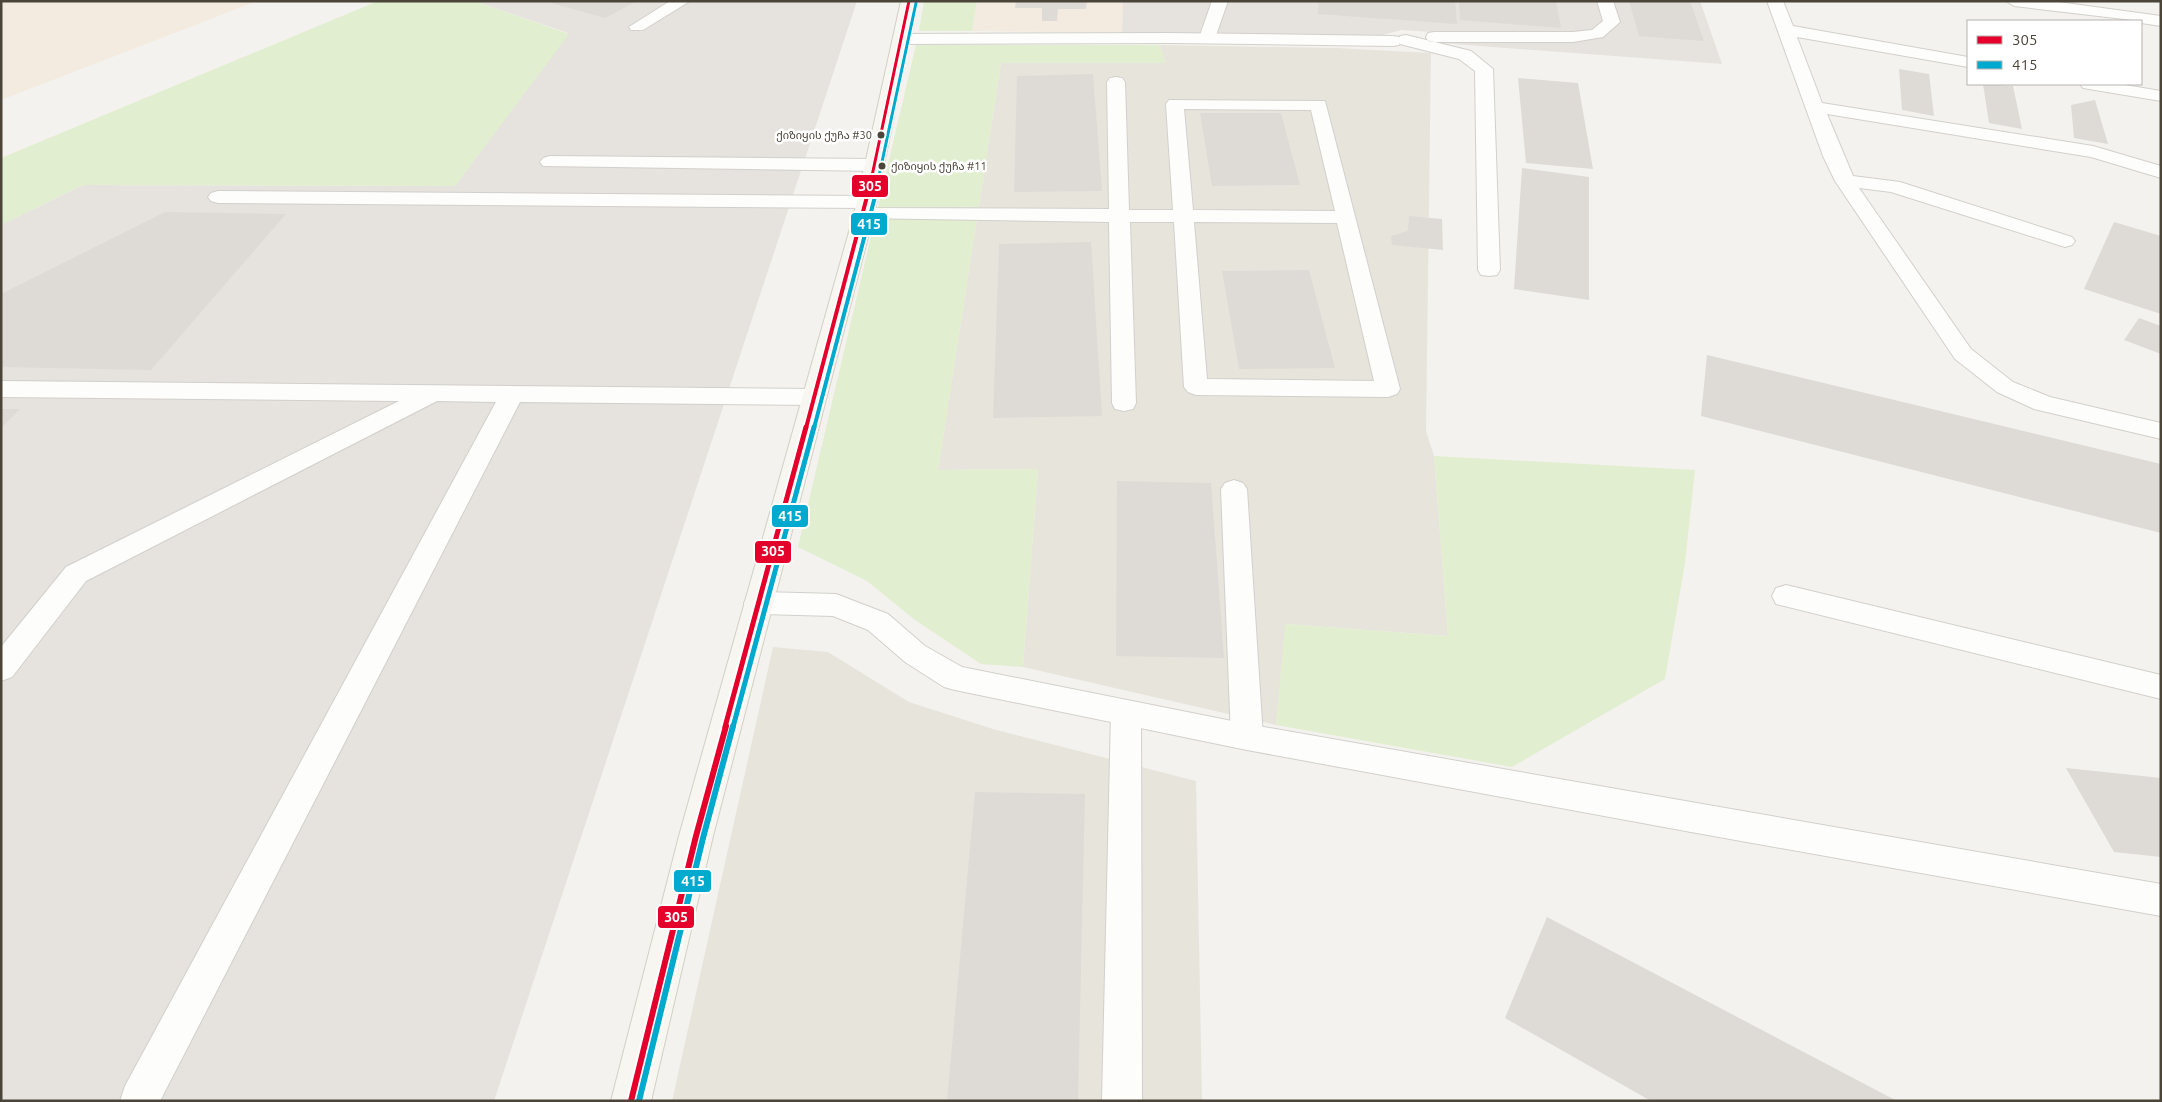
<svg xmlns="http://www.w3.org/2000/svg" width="2162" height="1102" font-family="Ubuntu,'Noto Sans Georgian',sans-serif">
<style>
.residential{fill:#e7e4dc}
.commercial{fill:#f3ebdf}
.industrial{fill:#e6e2de}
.green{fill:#e1eecf}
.building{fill:#dedbd6}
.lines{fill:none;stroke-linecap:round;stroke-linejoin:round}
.lane-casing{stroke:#d2d0cb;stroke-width:2}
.street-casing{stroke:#d2d0cb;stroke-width:2}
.secondary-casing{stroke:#d3cfc5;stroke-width:2}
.lane{fill:#fdfdfc;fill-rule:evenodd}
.street{fill:#fdfdfc;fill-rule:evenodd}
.secondary{fill:#f7f6f1;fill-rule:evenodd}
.bus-1-far3-casing{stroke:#fff;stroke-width:5.5}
.bus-1-far2-casing{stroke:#fff;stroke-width:7}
.bus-1-far1-casing{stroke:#fff;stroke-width:9}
.bus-1-casing{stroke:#fff;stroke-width:10}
.bus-2-far3-casing{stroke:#fff;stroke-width:5.5}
.bus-2-far2-casing{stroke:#fff;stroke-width:7}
.bus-2-far1-casing{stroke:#fff;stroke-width:9}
.bus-2-casing{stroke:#fff;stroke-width:10}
.bus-1-far3{stroke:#e4002b;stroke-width:3}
.bus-1-far2{stroke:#e4002b;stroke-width:4}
.bus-1-far1{stroke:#e4002b;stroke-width:5}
.bus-1{stroke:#e4002b;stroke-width:6}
.bus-2-far3{stroke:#00a9ce;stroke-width:3}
.bus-2-far2{stroke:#00a9ce;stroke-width:4}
.bus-2-far1{stroke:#00a9ce;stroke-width:5}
.bus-2{stroke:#00a9ce;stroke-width:6}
.bus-dot{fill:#4b4439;stroke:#fff;stroke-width:2}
.labels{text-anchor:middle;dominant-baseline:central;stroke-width:5;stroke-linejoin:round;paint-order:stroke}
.far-bus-label{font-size:11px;fill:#4b4439;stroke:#fff;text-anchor:end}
.line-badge{stroke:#fff;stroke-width:2}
.badge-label{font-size:14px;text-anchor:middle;font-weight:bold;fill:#fff}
</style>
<rect width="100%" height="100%" fill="#f4f2ee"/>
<path class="residential" d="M1160,45L1337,48L1431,53L1426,431L1434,456L1448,636L1286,624L1276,725L1023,667L1038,469L938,470L1001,63H1165Z
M773,647L828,652L909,702L993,729L1196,781L1202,1101H672Z"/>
<path class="commercial" d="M1,1H257L1,100Z
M977,1H1123L1122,33L972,31Z"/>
<path class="industrial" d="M474,1H857L494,1101H1V225L83,185L455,186L568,33Z
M1123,1H1700L1722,64L1440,43L1434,32L1401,30L1379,36L1122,33Z"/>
<path class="green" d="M378,1H474L569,34L455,186L83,185L1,225V158Z
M924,1H977L972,31H919Z
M916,45H1160L1165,63H1001L938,470L1038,469L1023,667L981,664L915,620L867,581L798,547Z
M1434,456L1695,470L1685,563L1665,679L1512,767L1276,725L1285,624L1448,636Z"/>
<path class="building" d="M544,1H637L605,18Z
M1016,1H1087L1086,9H1058L1057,21H1042V8H1015Z
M1319,1H1455L1457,24L1318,14Z
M1459,1H1556L1561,28L1460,20Z
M1629,1H1690L1704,41L1639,36Z
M1899,69L1929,74L1934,116L1902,110Z
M1093,74L1102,191L1014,192L1017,76Z
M1518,78L1578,83L1593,169L1526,163Z
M1983,84L2013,86L2022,129L1989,123Z
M2095,100L2108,144L2074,138L2071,105Z
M1200,113H1281L1300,185L1212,186Z
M1522,168L1589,177V300L1514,289Z
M165,212L286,214L151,370L1,367V294Z
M1409,216L1442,219L1443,250L1392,245L1391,236L1408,231Z
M2114,222L2161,236V314L2084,289Z
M1091,242L1102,416L993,418L999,244Z
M1309,270L1335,368L1239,369L1222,271Z
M2139,318L2161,326V354L2124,340Z
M1707,355L2161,464V533L1701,416Z
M1,409H20L1,428Z
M1117,481L1211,483L1224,658L1116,656Z
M2066,768L2161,778V857L2114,852Z
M975,792L1085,794L1078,1101H947Z
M1547,917L1897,1101H1651L1505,1018Z"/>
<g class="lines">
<defs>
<path id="lane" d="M670,1H690L643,30H631L629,27Z
M1212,1H1228L1215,38L1213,42H1201L1199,38Z
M1597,1H1613L1620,22L1603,37L1573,42H1434L1428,41L1426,37L1428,33L1434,32H1573L1592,30L1603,21Z
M1767,1H1783L1793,26L1968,57V67L1797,37L1822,103L2093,146L2161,166V178L2091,157L1827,114L1853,176L1900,182L2072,237L2075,241L2072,245L2065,247L1891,192L1859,188L1971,349L2013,382L2050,397L2161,423V439L2034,409L1997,392L1955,359L1835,181L1823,156Z
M2006,1H2051L2161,16V26L2141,23V21L2014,6Z
M1406,35L1471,51L1493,69L1500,270L1497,275L1489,276L1481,275L1478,270L1475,71L1459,59L1400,44L1398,40L1400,36Z
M1116,77L1122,78L1125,82L1129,210H1173L1166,104L1169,100L1325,101L1400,389L1397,394L1388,397L1196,395L1188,392L1184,387L1174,222H1130L1136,403L1133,409L1124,411L1115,409L1112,403L1109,222L857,218L854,214L857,210L864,208L218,203L211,201L208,197L211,193L218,191L867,196L874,198L877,202L874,206L867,208L1109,209L1107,82L1110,78ZM1184,109L1311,110L1335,211L1193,210ZM1194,222L1337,223L1374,381L1207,379Z
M2080,84H2119L2161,91V101L2083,88Z
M550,156L875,159L882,161L885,165L882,169L875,171L543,166L540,162L543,158Z
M1,381L814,389L823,391L826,397L823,403L814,405L520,402L160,1101H120L125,1086L496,402L437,401L86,581L12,677L1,681V647L66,567L399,401L1,397Z
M1234,480L1243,483L1247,489L1263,737L1258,746L1247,750L1236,746L1231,737L1221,489L1225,483Z
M1786,585L2161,675V699L1776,604L1772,596L1776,588Z
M1126,700L1137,704L1141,713L1142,1101H1102L1111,713L1115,704Z
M1691,802L2161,884V916L1691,832L1679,827L1674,817L1679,807Z"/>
<path id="street" d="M1170,33L1393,36L1399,37L1401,41L1399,45L1393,46L1170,43L901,44L895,43L893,39L895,35L901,34Z
M758,592L836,594L888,614L925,646L962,667L1247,724L1691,802L1703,807L1708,817L1703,827L1691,832L1247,750L955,690L944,687L905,662L868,630L833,616L758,614L748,611L744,603L748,595Z"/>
<path id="secondary" d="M901,1H917L874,214L713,836L651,1101H611L679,836L854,214Z"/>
</defs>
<use href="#lane" class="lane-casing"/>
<use href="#street" class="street-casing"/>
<use href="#secondary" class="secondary-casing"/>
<use href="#lane" class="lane"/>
<use href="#street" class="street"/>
<use href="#secondary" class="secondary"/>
<defs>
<path id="bus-1-far3" d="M869,190L909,1"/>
<path id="bus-1-far2" d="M806,428L869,189"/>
<path id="bus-1-far1" d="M725,727L806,427"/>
<path id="bus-1" d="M631,1101L696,836L726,726"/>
<path id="bus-2-far3" d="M876,190L916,3"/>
<path id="bus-2-far2" d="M814,428L877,189"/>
<path id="bus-2-far1" d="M733,727L814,427"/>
<path id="bus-2" d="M639,1101L703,838L733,726"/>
</defs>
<use href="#bus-1-far3" class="bus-1-far3-casing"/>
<use href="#bus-1-far2" class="bus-1-far2-casing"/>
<use href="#bus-1-far1" class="bus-1-far1-casing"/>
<use href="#bus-1" class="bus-1-casing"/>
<use href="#bus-2-far3" class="bus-2-far3-casing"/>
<use href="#bus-2-far2" class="bus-2-far2-casing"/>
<use href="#bus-2-far1" class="bus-2-far1-casing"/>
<use href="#bus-2" class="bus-2-casing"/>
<use href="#bus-1-far3" class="bus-1-far3"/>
<use href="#bus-1-far2" class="bus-1-far2"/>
<use href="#bus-1-far1" class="bus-1-far1"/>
<use href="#bus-1" class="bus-1"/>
<use href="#bus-2-far3" class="bus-2-far3"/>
<use href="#bus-2-far2" class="bus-2-far2"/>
<use href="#bus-2-far1" class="bus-2-far1"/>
<use href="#bus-2" class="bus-2"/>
</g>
<g class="bus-dot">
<circle cx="881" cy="135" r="4.5"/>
<circle cx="882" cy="166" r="4.5"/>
</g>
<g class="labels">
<g class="far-bus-label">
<text x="872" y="135">ქიზიყის ქუჩა #30</text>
<text x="891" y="166" text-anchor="start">ქიზიყის ქუჩა #11</text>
</g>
</g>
<g class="line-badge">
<rect x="851" y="174" width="38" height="24" rx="5" fill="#e4002b"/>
<rect x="850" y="212" width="38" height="24" rx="5" fill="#00a9ce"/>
<rect x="771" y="504" width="38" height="24" rx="5" fill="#00a9ce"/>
<rect x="754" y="540" width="38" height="24" rx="5" fill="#e4002b"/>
<rect x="673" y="869" width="39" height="24" rx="5" fill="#00a9ce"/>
<rect x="657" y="905" width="38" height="24" rx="5" fill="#e4002b"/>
</g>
<g class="badge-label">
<text x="870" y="191">305</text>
<text x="869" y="229">415</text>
<text x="790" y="521">415</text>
<text x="773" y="556">305</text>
<text x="693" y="886">415</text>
<text x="676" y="922">305</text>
</g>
<rect width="2162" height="1102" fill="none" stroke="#4b4439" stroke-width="5"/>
<rect x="1967" y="20" width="175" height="65" fill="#ffffff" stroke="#b7b4b0"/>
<rect x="1977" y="36" width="25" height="8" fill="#e4002b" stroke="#b7b4b0"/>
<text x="2012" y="45" font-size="15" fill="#4b4439">305</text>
<rect x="1977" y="61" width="25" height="8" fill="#00a9ce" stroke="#b7b4b0"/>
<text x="2012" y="70" font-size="15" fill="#4b4439">415</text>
</svg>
